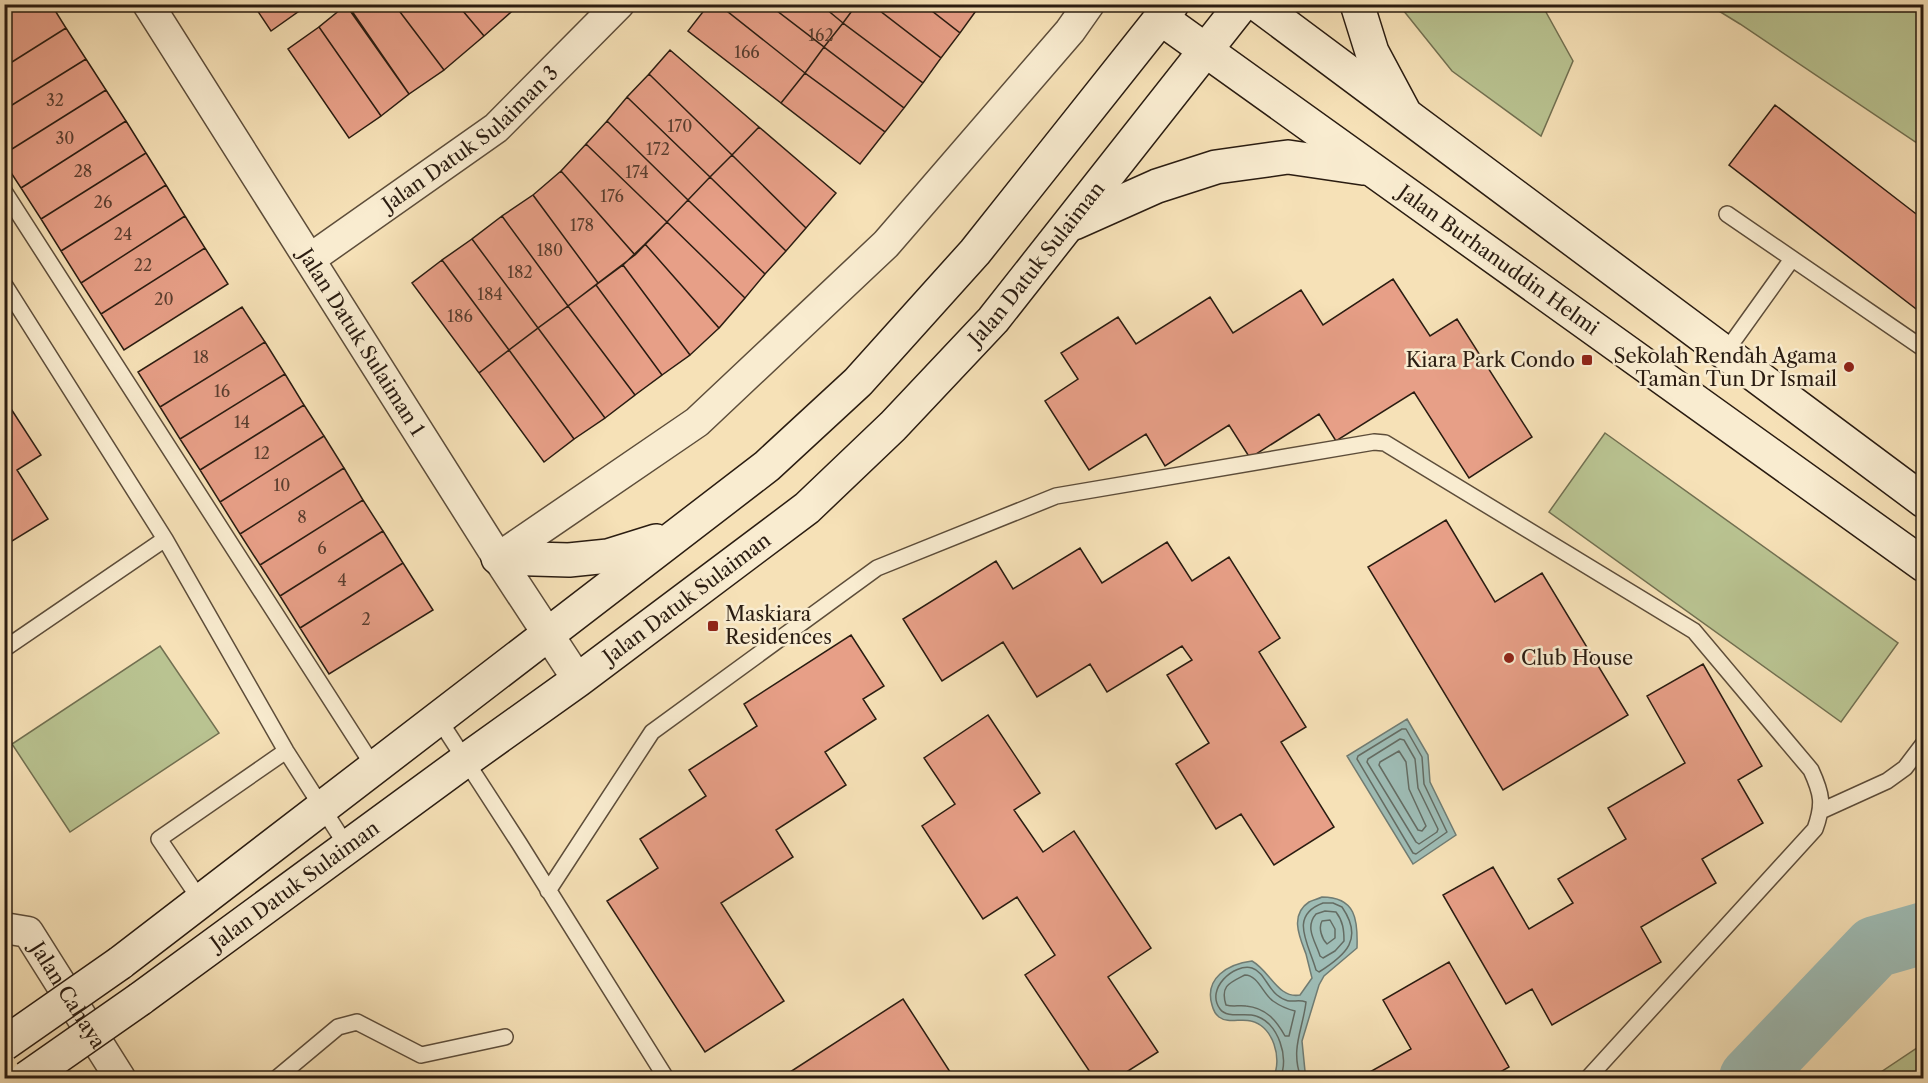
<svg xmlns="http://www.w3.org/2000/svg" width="1928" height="1083" font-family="'Libre Caslon Text',serif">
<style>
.green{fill:#b9c391;stroke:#727051;stroke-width:1.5}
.water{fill:#9ebcb5;stroke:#707c73;stroke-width:1.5}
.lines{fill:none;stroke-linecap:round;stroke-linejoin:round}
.shore{stroke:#646c63;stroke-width:1.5}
.river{stroke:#9ebcb5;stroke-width:62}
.building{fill:#e79f87;stroke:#2a1c11;stroke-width:1.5}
.lane-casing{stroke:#5d4d3a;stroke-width:18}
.street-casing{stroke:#5d4d3a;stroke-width:33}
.secondary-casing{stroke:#2a1c11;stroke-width:36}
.lane{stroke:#f9ecd0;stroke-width:15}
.street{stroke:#f9ecd0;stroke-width:30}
.secondary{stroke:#f9ecd0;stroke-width:33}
.secondary-bridge-casing{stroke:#2a1c11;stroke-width:36;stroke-linecap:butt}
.secondary-bridge{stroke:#f9ecd0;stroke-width:33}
.poi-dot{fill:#8f2418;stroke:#f9ecd0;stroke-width:2}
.labels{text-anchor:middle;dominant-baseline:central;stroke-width:5;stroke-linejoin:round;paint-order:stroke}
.number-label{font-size:16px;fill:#593d2e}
.street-label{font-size:20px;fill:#2a1c11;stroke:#f9ecd0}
.poi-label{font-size:20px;fill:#2a1c11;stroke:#f9ecd0;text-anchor:end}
</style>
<rect width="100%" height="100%" fill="#f6e1b7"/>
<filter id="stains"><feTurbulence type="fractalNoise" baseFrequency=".00333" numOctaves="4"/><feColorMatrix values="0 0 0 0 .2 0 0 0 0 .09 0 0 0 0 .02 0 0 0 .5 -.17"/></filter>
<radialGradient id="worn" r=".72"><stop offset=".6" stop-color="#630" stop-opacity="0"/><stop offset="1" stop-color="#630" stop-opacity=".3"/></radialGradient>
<path class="green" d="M1399,5H1542L1573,61L1541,136L1452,71Z
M1709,5H1923V147L1740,24Z
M1605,433L1898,643L1841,722L1549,512Z
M160,646L219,733L70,832L12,744Z
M1923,1044V1078H1872Z"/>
<path class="water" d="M1407,719L1428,755L1430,782L1456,835L1413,864L1347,756Z
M1322,897C1356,897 1358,920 1357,948L1324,976L1319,985L1302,1041L1305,1071L1307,1078H1273C1283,1059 1273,1026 1251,1021C1241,1018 1228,1024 1219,1017C1215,1014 1213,1009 1212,1005C1204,978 1228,964 1252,961C1270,971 1278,999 1300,995L1312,978C1310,970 1308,962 1306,954C1300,938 1289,915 1309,902C1313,900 1318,899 1322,897Z"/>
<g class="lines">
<path class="shore" d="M1402,729H1406L1422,757L1424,784L1447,832L1416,854L1413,853L1357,759L1358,756Z
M1400,739L1404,740L1415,759L1418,788L1438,829L1437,832L1419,844L1416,842L1367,762L1368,759Z
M1399,751L1406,762L1409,789L1426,826L1422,831L1418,830L1379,765L1380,762Z
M1323,903H1333L1342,907C1364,939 1346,955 1319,972L1316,970C1309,944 1288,916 1323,903Z
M1325,911L1336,912C1343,921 1344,930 1344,941L1335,951L1323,958L1320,956C1316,942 1304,928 1316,914Z
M1330,920L1335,929V938L1327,944C1322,939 1318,928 1322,921Z
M1245,975C1258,975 1263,994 1273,1001C1280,1006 1287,1009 1295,1011L1289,1036H1285C1276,1020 1266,1008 1246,1006C1239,1005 1233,1007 1226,1005C1220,986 1229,983 1245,975Z
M1280,1078C1290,1058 1278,1023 1256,1016C1246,1012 1227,1019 1220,1009C1205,989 1234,963 1252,968C1263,971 1268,988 1277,995C1291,1006 1295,998 1306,1002C1303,1029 1290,1049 1301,1078"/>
<path class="river" d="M1750,1078L1875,947L1924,933"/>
</g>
<path class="building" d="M24,4H51L66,28L4,67V17Z
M253,4H299L302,9L271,31Z
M347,4H394L444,70L409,94Z
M394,4H457L484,36L444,70Z
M457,4H516L518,6L484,36Z
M709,4H718L805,73L781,103L688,31Z
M718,4H768L824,47L805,73Z
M768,4H820L843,23L824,47Z
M820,4H857L843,23Z
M857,4H871L941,58L923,83L843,23Z
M871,4H923L960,33L941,58Z
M923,4H974L978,8L960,33Z
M346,5L409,94L381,116L319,27Z
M843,23L923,83L904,108L824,47Z
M319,27L381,116L349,138L288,49Z
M66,28L86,59L4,110V67Z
M824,47L904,108L885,132L805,73Z
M670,50L759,127L732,155L649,74Z
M86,59L106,90L4,154V110Z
M805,73L885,132L860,164L781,103Z
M649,74L732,155L710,177L627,97Z
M106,90L126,121L21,188L4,162V154Z
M627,97L710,177L688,200L607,121Z
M1775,105L1924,220V315L1729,165Z
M126,121L146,153L41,219L21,188Z
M607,121L688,200L667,222L586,144Z
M759,127L836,193L806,228L732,155Z
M586,144L667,222L635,255L561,171Z
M146,153L166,185L61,251L41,219Z
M732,155L806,228L786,251L710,177Z
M561,171L635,255L598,283L533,195Z
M710,177L786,251L765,274L688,200Z
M166,185L185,216L81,283L61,251Z
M533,195L598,283L568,306L502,216Z
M688,200L765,274L745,298L667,222Z
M185,216L205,248L101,314L81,283Z
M502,216L568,306L538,328L472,239Z
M667,222L745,298L719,328L645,244Z
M472,239L538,328L509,350L442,260Z
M645,244L719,328L690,355L623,265Z
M205,248L228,284L124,350L101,314Z
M442,260L509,350L479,373L412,283Z
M623,265L690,355L662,375L596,285Z
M1393,279L1430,336L1457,319L1532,437L1469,478L1414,392L1336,441L1319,414L1250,458L1229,425L1165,466L1146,434L1089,470L1045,401L1078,379L1061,353L1118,317L1136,344L1210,297L1233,333L1301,290L1323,325Z
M596,285L662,375L635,395L568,306Z
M568,306L635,395L605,418L538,328Z
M242,307L265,342L160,407L138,372Z
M538,328L605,418L574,439L509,350Z
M265,342L285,374L180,439L160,407Z
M509,350L574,439L544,462L479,373Z
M285,374L304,405L200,470L180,439Z
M4,398L41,455L17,470L48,519L4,546Z
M304,405L324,436L220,502L200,470Z
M324,436L344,468L240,534L220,502Z
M344,468L363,500L260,565L240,534Z
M363,500L383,531L280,596L260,565Z
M1446,520L1495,602L1542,573L1628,715L1503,790L1368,567Z
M383,531L403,563L300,628L280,596Z
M1167,542L1192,581L1229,557L1280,638L1259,652L1306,727L1281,742L1334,827L1274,865L1241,814L1216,829L1176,764L1209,743L1167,675L1192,660L1182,646L1107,692L1090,664L1037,697L1003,642L942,681L903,619L996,561L1013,589L1080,548L1102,583Z
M403,563L433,610L329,674L300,628Z
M851,635L884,686L863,699L876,719L825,752L846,785L776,830L793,857L721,903L784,1001L705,1052L607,901L658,868L640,839L706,796L689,770L757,726L744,704Z
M1703,664L1762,766L1738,780L1763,823L1702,859L1716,883L1641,927L1661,962L1552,1025L1532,989L1506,1004L1443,895L1493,867L1529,929L1573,903L1558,879L1626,839L1608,808L1685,763L1647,696Z
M988,715L1040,793L1014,810L1043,852L1074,831L1151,948L1108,977L1158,1052L1117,1078H1094L1025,975L1055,955L1017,897L983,919L922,826L955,804L924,758Z
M1449,962L1509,1067L1490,1078H1359L1411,1049L1383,1000Z
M903,999L954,1078H794L790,1072Z"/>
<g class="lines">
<defs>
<path id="lane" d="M4,191L374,767
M1727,214L1924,349
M4,284L165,539L286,751L348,848
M1724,354L1792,259
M4,649L165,539
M438,718L519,843L666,1078
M1821,811L1887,781L1905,768L1924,743
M548,891L652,732L877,568L1056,496L1374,442L1385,443L1694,631L1811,770C1822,794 1824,804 1815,829L1588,1078
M201,901L159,839L286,751
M277,1078L338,1027L357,1022L421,1055L505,1037"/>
<g id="street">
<path id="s1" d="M148,4L498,558L578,680"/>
<path id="s2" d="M310,259L496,128L619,4"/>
<path d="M498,558L697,422L886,244L1070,31L1089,4"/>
<path id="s3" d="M4,928L28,932L120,1078"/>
</g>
<g id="secondary">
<path d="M1257,4L1924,501"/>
<path d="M1357,4L1372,52L1403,110"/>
<path id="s4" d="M1162,19L1924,565"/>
<path d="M1074,223L1157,186L1216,167L1288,157L1363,168"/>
<path d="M498,558L569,560L608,556L656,541"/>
<path d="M120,963L767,466L858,382L975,252L1172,4"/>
<path id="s5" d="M140,999L466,760L578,680L807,508L893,426L993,320L1242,4"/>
</g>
</defs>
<use href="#lane" class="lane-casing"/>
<use href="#street" class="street-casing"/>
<use href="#secondary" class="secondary-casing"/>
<use href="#lane" class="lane"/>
<use href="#street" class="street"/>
<use href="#secondary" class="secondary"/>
<defs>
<path id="secondary-bridge" d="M4,1044L120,963
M27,1078L140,999"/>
</defs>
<use href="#secondary-bridge" class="secondary-bridge-casing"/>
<use href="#secondary-bridge" class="secondary-bridge"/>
</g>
<g class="poi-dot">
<rect x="1581" y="354" width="12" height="12" rx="3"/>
<circle cx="1849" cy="367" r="6"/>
<rect x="707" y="620" width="12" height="12" rx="3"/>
<circle cx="1509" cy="658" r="6"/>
</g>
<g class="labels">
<g class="number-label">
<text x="821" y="35">162</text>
<text x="747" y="52">166</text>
<text x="55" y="100">32</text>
<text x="680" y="126">170</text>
<text x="65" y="138">30</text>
<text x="658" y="149">172</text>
<text x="83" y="171">28</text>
<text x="637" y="172">174</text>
<text x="612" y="196">176</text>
<text x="103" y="202">26</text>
<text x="582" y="225">178</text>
<text x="123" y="234">24</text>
<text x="550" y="250">180</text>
<text x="143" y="265">22</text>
<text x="520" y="272">182</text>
<text x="490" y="294">184</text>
<text x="164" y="299">20</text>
<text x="460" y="316">186</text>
<text x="201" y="357">18</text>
<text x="222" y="391">16</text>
<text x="242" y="422">14</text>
<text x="262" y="453">12</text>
<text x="282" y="485">10</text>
<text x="302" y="517">8</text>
<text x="322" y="548">6</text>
<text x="342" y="580">4</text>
<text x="366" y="619">2</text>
</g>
<g class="street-label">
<text stroke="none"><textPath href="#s2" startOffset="201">Jalan Datuk Sulaiman 3</textPath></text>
<text stroke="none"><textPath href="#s4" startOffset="414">Jalan Burhanuddin Helmi</textPath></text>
<text stroke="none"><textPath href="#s5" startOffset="1164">Jalan Datuk Sulaiman</textPath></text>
<text stroke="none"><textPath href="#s1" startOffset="400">Jalan Datuk Sulaiman 1</textPath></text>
<text stroke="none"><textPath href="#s5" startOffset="678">Jalan Datuk Sulaiman</textPath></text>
<text stroke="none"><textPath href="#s5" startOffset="192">Jalan Datuk Sulaiman</textPath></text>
<text stroke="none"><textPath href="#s3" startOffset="99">Jalan Cahaya</textPath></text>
</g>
<g class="poi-label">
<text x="1837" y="356">Sekolah Rendah Agama<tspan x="1837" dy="23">Taman Tun Dr Ismail</tspan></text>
<text x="1575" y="360">Kiara Park Condo</text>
<text x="725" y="614" text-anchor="start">Maskiara<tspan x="725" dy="23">Residences</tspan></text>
<text x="1521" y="658" text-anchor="start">Club House</text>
</g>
</g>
<rect width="1928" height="1083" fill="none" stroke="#f6e1b7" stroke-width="24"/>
<rect x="6" y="6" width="1916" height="1071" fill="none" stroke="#2a1c11" stroke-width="3"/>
<rect x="12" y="12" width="1904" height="1059" fill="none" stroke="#2a1c11" stroke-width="1.5"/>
<rect width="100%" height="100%" filter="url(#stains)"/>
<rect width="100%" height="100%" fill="url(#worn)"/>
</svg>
